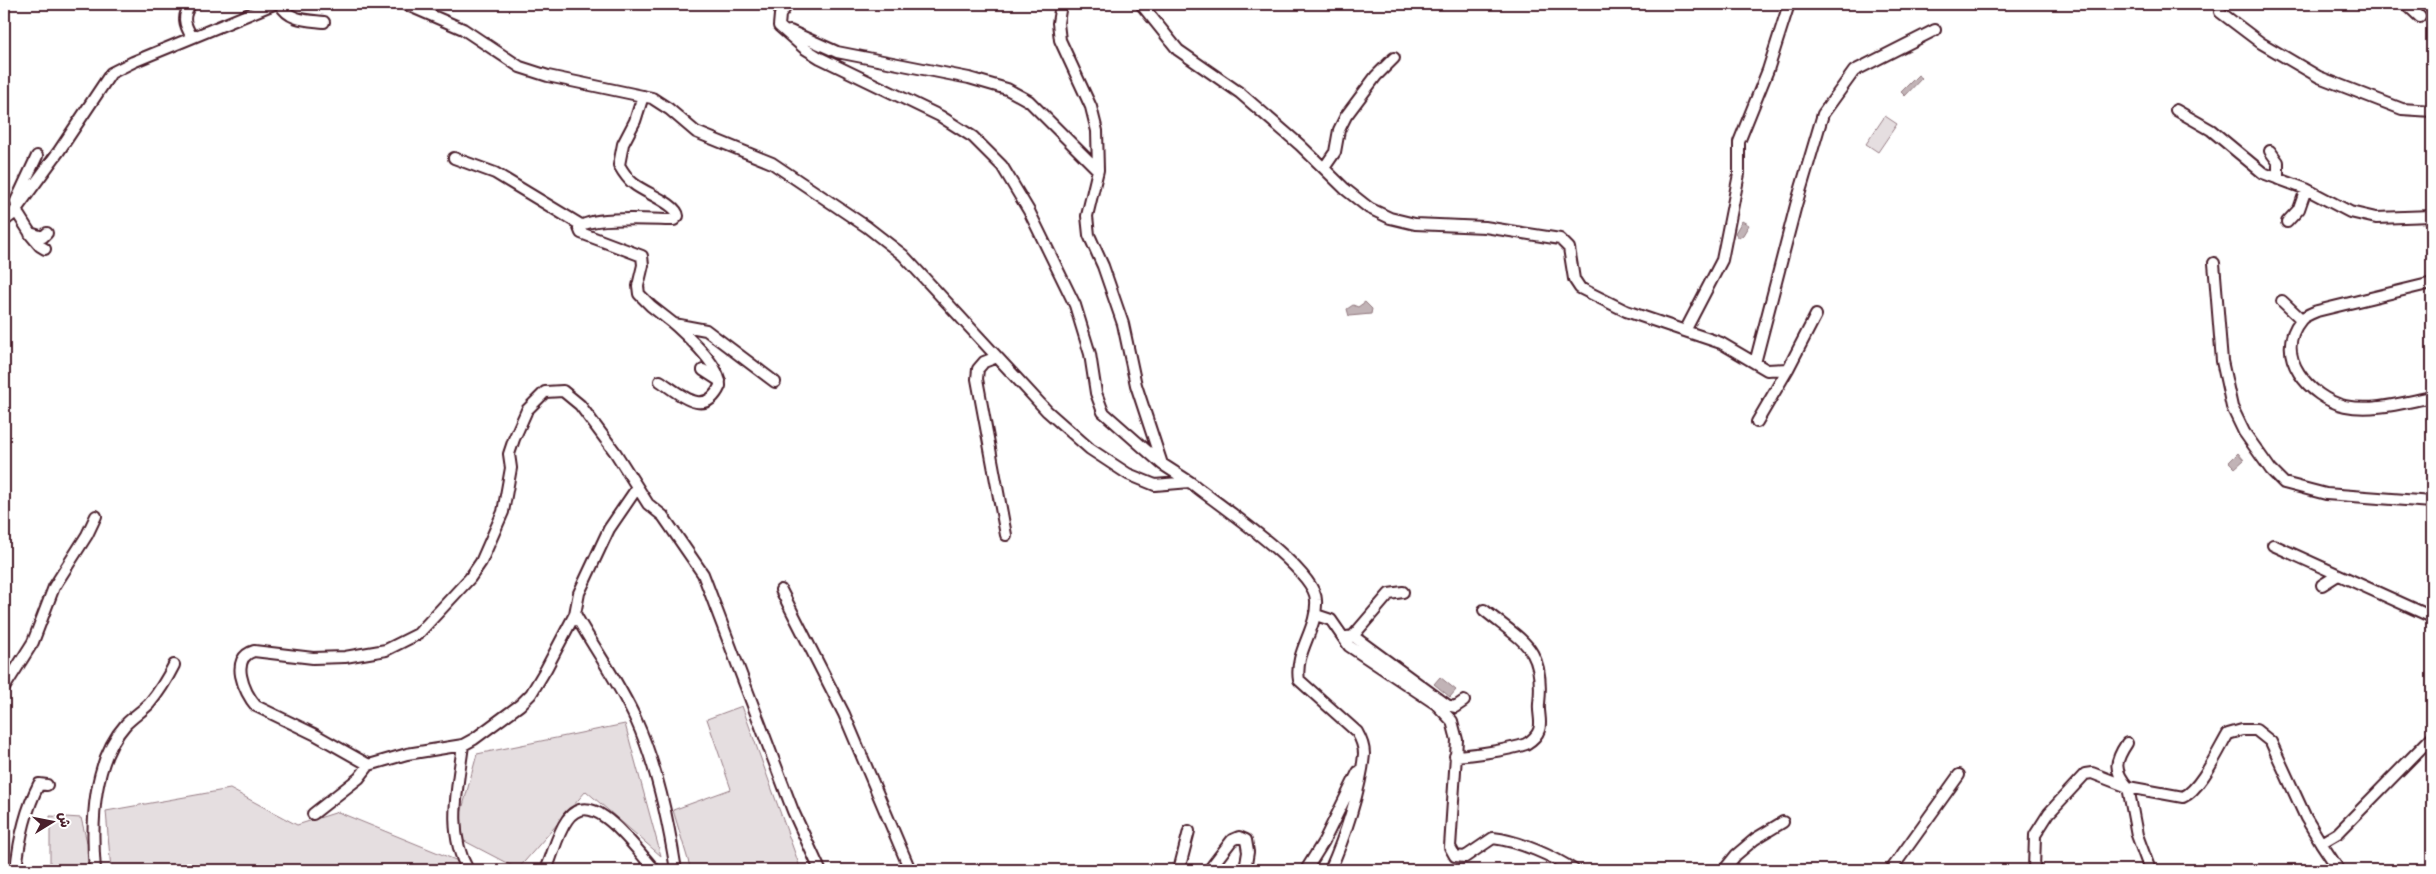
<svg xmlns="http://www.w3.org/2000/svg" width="2436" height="874" font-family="'Shantell Sans','Playpen Sans Arabic',sans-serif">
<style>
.green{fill:#e5dee0;stroke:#987e86}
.water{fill:#c1b3b6;stroke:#91787e}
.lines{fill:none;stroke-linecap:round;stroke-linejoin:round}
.street-casing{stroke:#4a1f2b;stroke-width:14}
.street{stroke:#fff;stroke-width:10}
</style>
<rect width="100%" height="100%" fill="#fff"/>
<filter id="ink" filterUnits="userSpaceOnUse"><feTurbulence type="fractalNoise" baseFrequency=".02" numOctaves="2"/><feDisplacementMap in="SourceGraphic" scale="10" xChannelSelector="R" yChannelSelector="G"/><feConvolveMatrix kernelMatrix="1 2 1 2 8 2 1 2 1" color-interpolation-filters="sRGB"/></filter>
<g filter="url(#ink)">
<path class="green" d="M1885,116L1897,124L1878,152L1866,144Z
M742,706L801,870H691L673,810L731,789L707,719Z
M625,724L661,856L586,791L518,869L455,836L477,754Z
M230,789L297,825L338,812L458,861L468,870H111L106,811Z
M50,816L81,818L94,870H50Z"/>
<path class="water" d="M1918,75L1922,78L1905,96L1901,92Z
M1742,221L1749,225L1743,235L1739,238L1735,233Z
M1365,302L1372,309L1371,314L1349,316L1347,309L1353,305L1358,307Z
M2238,453L2244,460L2235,468L2229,462Z
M1440,677L1456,690L1450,697L1434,684Z"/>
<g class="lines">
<defs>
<path id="street" d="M191,4C182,16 184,24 192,37
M280,4C289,21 307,20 324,22
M405,4L463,29L520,67L548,76L652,98L669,109L696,132L772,163L867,227L903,255L1047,411L1090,449L1128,474L1155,485L1190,482C1216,503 1315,569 1316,600C1318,629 1294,652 1299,680L1357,732C1361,739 1364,746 1364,754C1361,789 1344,839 1330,870
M788,4L780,15L779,26L804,48L820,58L940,116L973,137L1002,166L1029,211L1075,305L1090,354L1096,393L1103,412L1162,464
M1061,4L1058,23L1060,40L1091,107L1097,131L1098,170L1087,216L1089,235L1103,266L1123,324L1136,385L1162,464L1190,482
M1141,4L1178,50L1240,93L1300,145L1345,189L1369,208L1390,218L1415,224L1485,227L1560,239L1569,248L1574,279L1580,288L1626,311L1685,331
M1789,4L1768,70L1739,142V174L1722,260L1685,331L1721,343L1767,370L1788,369L1816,315
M2406,4L2420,17
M2220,12L2261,43L2319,77L2402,109L2432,111
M790,31L837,52L969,78L1007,89L1029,101L1098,170
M643,96L635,121L623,144L619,165C623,172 627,179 634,184C645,193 677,204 678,216L674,220C656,220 589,215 579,228L581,233L642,256L643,265L638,286L639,294L651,306L674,324L706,330L775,382
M2176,110L2211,130L2263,173L2306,189L2350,212L2376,218L2432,216
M2270,151L2278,162V179
M37,156L16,201L18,214L30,233L43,237L47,233
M454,158L495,173L581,225
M1324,168L1335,152L1339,130L1346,116L1376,76L1394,58
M4,221L12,215L59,151L111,73L133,62L274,4
M2287,222L2299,209L2306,189
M30,234L40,246L45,249
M2214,263L2222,361L2232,407L2244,432L2271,470L2284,483L2326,494L2432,502
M2432,283L2317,311C2312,313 2304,316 2301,320C2272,355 2310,398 2345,406C2373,412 2405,402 2432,397
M2282,301L2301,319
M997,357L984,362L978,369L977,379L1006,535
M1755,363L1796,205L1823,114L1854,71L1935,30
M703,370L720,381
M660,381C680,394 705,419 720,386C721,366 688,337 674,324
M1757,422L1788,369
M2273,545L2432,617
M2322,585L2338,575
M781,590L844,714L910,870
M575,614C595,650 619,682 636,720C657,766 668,820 676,870
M1316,615L1331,620L1349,646L1436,704L1452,721L1457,740L1450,847L1455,856L1465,857L1493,838C1519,841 1553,856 1574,870
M1353,636L1447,705L1455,707L1464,701
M1347,637L1353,636L1389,594L1403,592
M4,688L33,642L54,587L87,535L96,516
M2127,743C2115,761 2113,770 2128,787L2183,797C2200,790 2218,751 2228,734L2242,730H2256L2271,742L2306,818L2321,843L2338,833L2432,737
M463,745C458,786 446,832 468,870
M1455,756C1472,755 1510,750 1526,744C1531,741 1537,736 1539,730C1542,722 1538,713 1539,704C1545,647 1523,642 1484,610
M369,765L314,734L256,706C244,692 229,658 254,651L313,658L345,657L386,650L418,634L470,578L481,562L503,512L511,468L509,454L514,439L527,410L545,392L563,391L580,405L615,452L648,504L663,516L703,574L793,811L820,870
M313,814L359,778L369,765L407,754L463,745L474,739L520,705L531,694L546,669L575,614L579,593L609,529L637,488
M2321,843L2339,870
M16,870C19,840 25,811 39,784L47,785
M95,870C91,823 92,762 126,724C133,717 142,711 149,704C159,692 167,679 174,665
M546,870C553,854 557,834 567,820C593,783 638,853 655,870
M1179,870L1189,831
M1209,870L1232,840L1239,837L1246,840L1248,852L1245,870
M1306,870L1324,841L1358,772
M1724,870L1736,855L1755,839L1783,822
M1891,870L1959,775
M2034,870L2035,835L2049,813L2085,774L2092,773L2128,787L2137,835L2150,870"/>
</defs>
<use href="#street" class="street-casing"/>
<use href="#street" class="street"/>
</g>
</g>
<rect width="2436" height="874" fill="none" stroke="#fff" stroke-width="20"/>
<rect x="10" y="10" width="2416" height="854" fill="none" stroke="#4a1f2b" stroke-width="2" filter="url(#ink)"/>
<g transform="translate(52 822) rotate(80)" stroke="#ffffff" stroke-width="4" paint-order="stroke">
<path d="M0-4L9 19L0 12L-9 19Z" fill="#4a1f2b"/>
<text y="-8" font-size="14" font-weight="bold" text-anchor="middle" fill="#4a1f2b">ش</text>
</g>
</svg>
